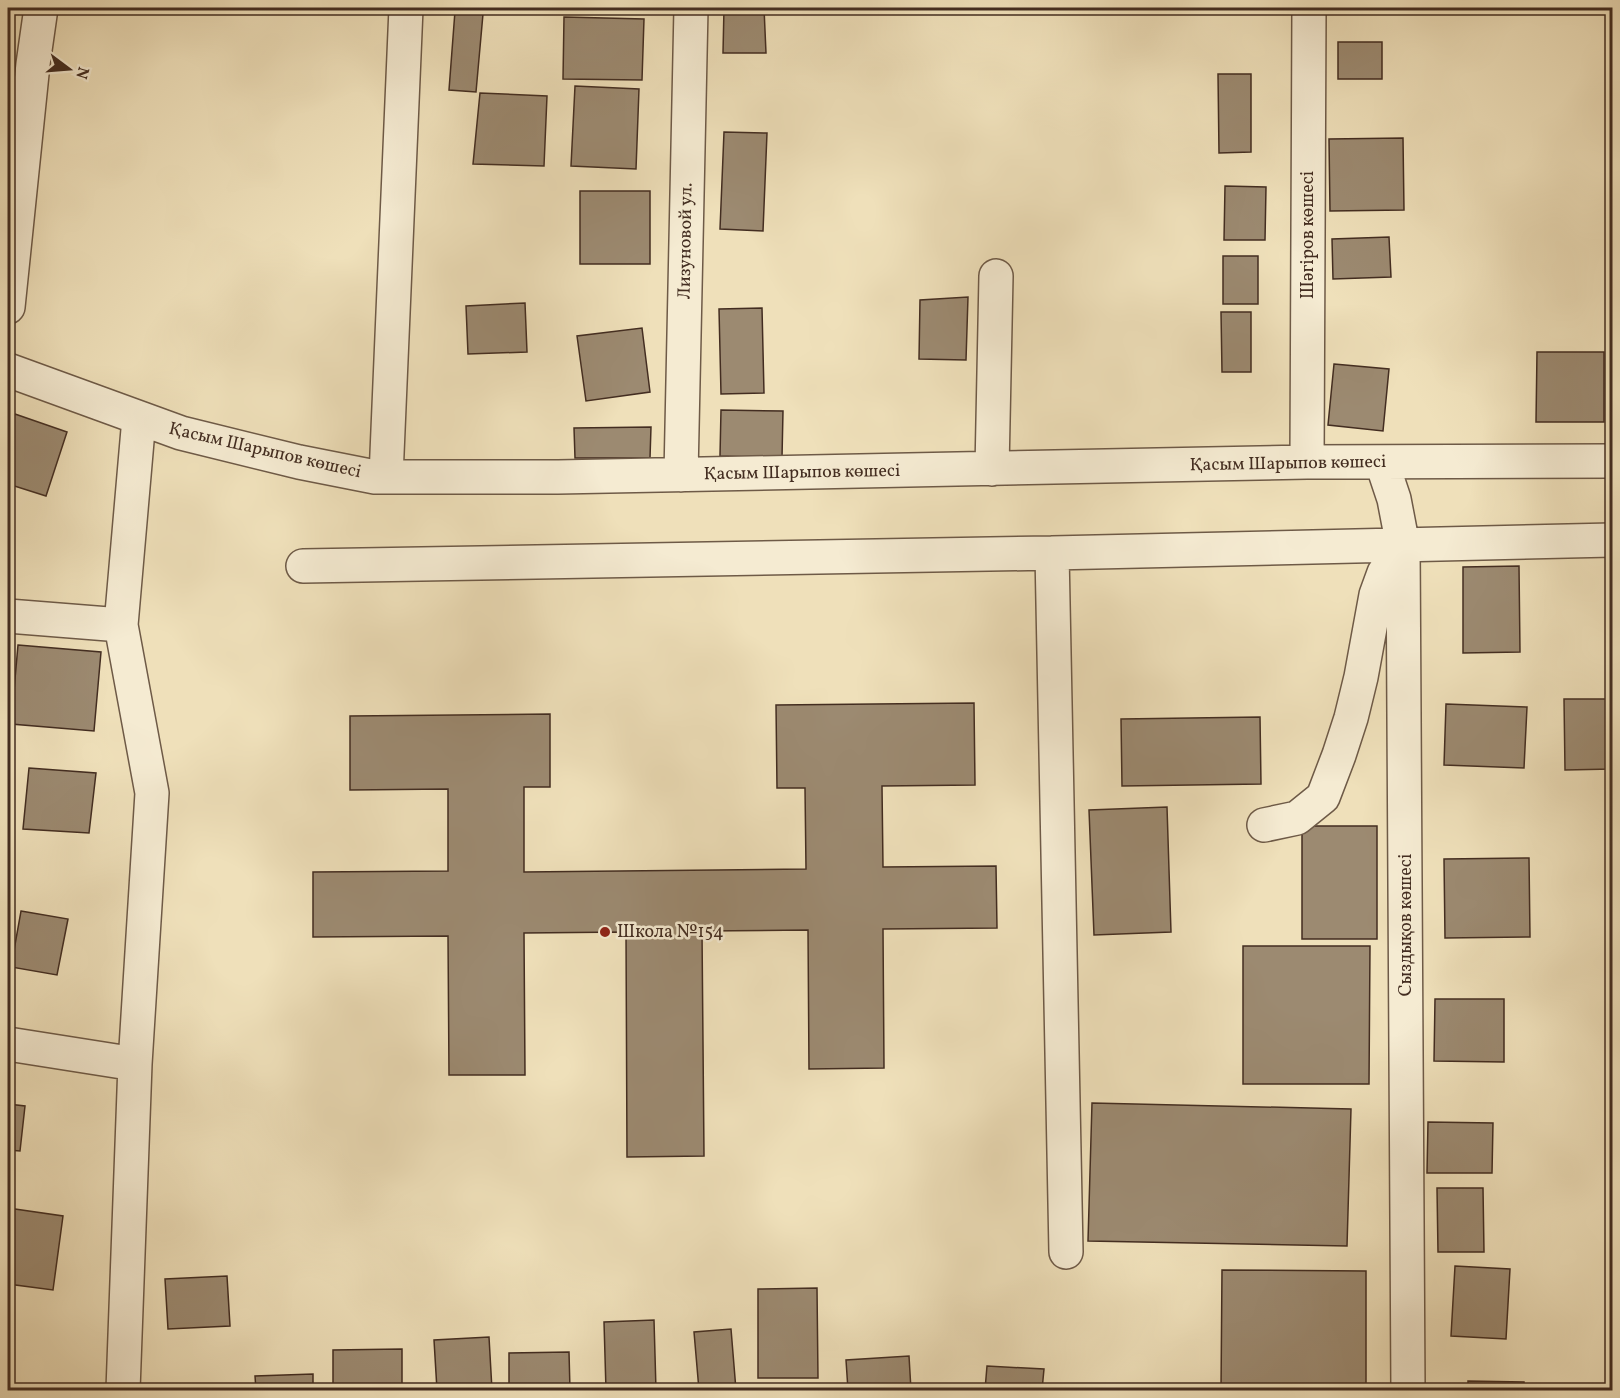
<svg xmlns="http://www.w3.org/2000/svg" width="1620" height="1398" font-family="Vollkorn,serif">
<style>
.building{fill:#9c8a71;stroke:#432d21;stroke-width:1.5}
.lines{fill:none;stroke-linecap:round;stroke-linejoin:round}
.minor-casing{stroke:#6e5a47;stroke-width:36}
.minor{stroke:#f5ebd2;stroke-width:33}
.poi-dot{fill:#8f2418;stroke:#f5ebd2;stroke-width:2}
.labels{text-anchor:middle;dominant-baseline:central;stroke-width:5;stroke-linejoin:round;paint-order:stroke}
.street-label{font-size:18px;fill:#432d21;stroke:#f5ebd2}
.poi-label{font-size:18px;fill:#432d21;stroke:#f5ebd2;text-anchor:start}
</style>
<rect width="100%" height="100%" fill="#efe0ba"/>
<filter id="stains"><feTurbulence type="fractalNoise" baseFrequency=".00333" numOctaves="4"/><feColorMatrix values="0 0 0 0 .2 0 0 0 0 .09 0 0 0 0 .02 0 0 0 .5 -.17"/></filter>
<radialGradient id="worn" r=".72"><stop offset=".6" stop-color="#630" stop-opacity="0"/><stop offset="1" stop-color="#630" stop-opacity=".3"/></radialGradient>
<path class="building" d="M724,8H764L766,53H723Z
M455,11L483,14L476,92L449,90Z
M564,17L644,19L642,80L563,79Z
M1338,42H1382V79H1338Z
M1218,74H1251V152L1219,153Z
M575,86L639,89L636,169L571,166Z
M480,93L547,96L544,166L473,164Z
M724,132L767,133L763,231L720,229Z
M1403,138L1404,210L1330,211L1329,139Z
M1225,186L1266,187L1265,240H1224Z
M580,191H650V264H580Z
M1389,237L1391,277L1333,279L1332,239Z
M1223,256H1258V304H1223Z
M968,297L966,360L919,359L920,300Z
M525,303L527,352L468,354L466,306Z
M762,308L764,393L721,394L719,309Z
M1221,312H1251V372H1222Z
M642,328L650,392L586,401L577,336Z
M1537,352H1604V422H1536Z
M1334,364L1389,369L1383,431L1328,425Z
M721,410L783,411L782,458L720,456Z
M15,414L67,432L46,496L8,484V436Z
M651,427L650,458H575L574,428Z
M1519,566L1520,652L1463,653V567Z
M18,645L101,652L94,731L11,724Z
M1564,699H1612V769L1565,770Z
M974,703L975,785L882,786L883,867L996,866L997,928L883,929L884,1068L809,1069L808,930L702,931L704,1156L627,1157L626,932L524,933L525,1075H449L448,936L313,937V872L448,871V789L350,790V716L550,714V787H524V872L806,869L805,788H777L776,705Z
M1446,704L1527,707L1524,768L1444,765Z
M1260,717L1261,784L1122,786L1121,719Z
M29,768L96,773L89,833L23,829Z
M1167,807L1171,932L1094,935L1089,810Z
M1302,826H1377V939H1302Z
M1529,858L1530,937L1445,938L1444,859Z
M21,911L68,919L57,975L11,967Z
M1243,946H1370L1369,1084H1243Z
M1435,999H1504V1062L1434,1061Z
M1092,1103L1351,1109L1347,1246L1088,1241Z
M8,1104L25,1106L20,1151L8,1150Z
M1428,1122L1493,1123L1492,1173H1427Z
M1437,1188H1483L1484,1252H1438Z
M8,1208L63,1216L53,1290L8,1284Z
M1455,1266L1510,1269L1506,1339L1451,1336Z
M1222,1270L1366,1271V1390H1221Z
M227,1276L230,1326L168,1329L165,1279Z
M817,1288L818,1378H758V1289Z
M654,1320L656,1390H606L604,1322Z
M731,1329L736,1390H699L694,1332Z
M489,1337L492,1390H437L434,1340Z
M402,1349V1390H333V1350Z
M569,1352L570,1390H509V1353Z
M909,1356L911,1390H848L846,1360Z
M987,1366L1044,1369L1042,1390H985Z
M313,1374V1390H256L255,1376Z
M1468,1381L1524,1382V1390H1468Z"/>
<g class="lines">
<defs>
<path id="minor" d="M8,307L33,64L41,8
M8,370L181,433L299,462L375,477H558L1307,462L1612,461
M1307,462L1309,8
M1382,463L1394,499L1403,546L1408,1390
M992,469L996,276
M681,475L691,8
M386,477L406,8
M1052,553L1066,1252
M303,566L1052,553L1612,540
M8,616L121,625
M1264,825L1297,818L1323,797L1339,755L1351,718L1361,677L1376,595L1384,573L1403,546
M8,1044L135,1064
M123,1390L135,1064L152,793L121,625L139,418"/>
</defs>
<use href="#minor" class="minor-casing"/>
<use href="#minor" class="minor"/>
</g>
<circle class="poi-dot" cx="605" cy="932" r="6"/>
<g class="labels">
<g class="street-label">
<text transform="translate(1308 235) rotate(-90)">Шәгіров көшесі</text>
<text transform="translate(686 241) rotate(-89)">Лизуновой ул.</text>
<text transform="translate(265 451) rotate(13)">Қасым Шарыпов көшесі</text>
<text transform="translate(1288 464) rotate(-1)">Қасым Шарыпов көшесі</text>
<text transform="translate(802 473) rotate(-1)">Қасым Шарыпов көшесі</text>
<text transform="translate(1406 925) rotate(-90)">Сыздықов көшесі</text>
</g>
<g class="poi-label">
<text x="617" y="932">Школа №154</text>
</g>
</g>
<rect width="1620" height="1398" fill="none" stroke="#efe0ba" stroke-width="30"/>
<rect x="9" y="9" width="1602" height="1380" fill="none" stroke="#432d21" stroke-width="3"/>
<rect x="15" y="15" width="1590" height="1368" fill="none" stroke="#432d21" stroke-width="1.5"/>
<g transform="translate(69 69) rotate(106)" stroke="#f5ebd2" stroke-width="4.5" paint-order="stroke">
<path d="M0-4.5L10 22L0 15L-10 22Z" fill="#432d21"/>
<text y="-9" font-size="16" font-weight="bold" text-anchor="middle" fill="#432d21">N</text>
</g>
<rect width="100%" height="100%" filter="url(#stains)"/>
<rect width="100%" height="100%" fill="url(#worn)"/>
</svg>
